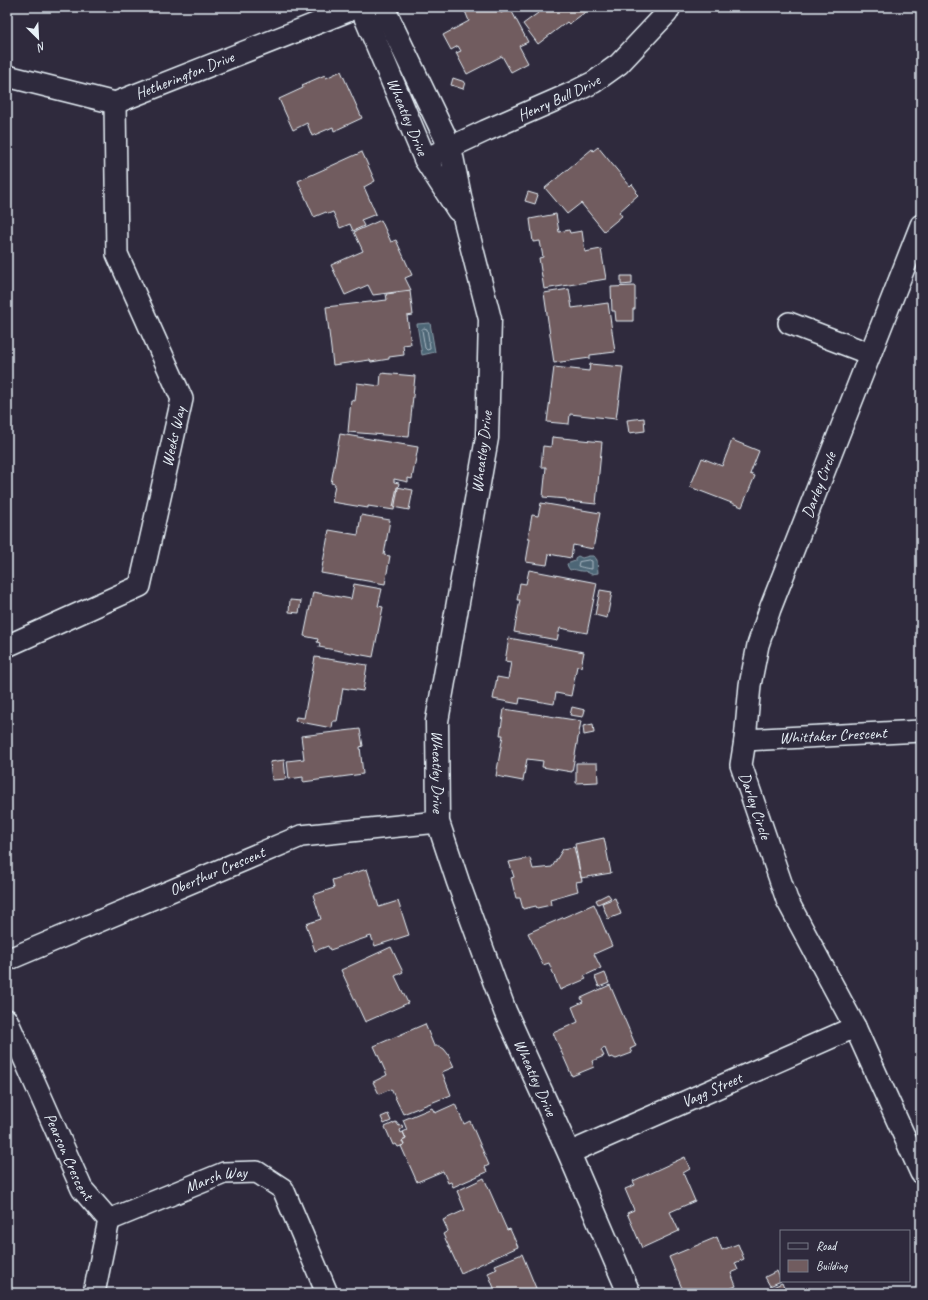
<svg xmlns="http://www.w3.org/2000/svg" width="928" height="1300" font-family="Caveat,sans-serif">
<style>
.water{fill:#4d6676;stroke:#8b9eaa}
.lines{fill:none;stroke-linecap:round;stroke-linejoin:round}
.shore{stroke:#aab9c4;stroke-width:1}
.building{fill:#715c5f;stroke:#e8f1f8}
.street-casing{stroke:#e8f1f8;stroke-width:24}
.secondary-casing{stroke:#e8f1f8;stroke-width:25}
.street{stroke:#2f2a3d;stroke-width:21}
.secondary{stroke:#2f2a3d;stroke-width:22}
.labels{text-anchor:middle;dominant-baseline:central;stroke-width:4;stroke-linejoin:round;paint-order:stroke}
.street-label{font-size:16px;fill:#e8f1f8;stroke:#2f2a3d}
</style>
<rect width="100%" height="100%" fill="#2f2a3d"/>
<filter id="ink" filterUnits="userSpaceOnUse"><feTurbulence type="fractalNoise" baseFrequency=".025" numOctaves="2"/><feDisplacementMap in="SourceGraphic" scale="8" xChannelSelector="R" yChannelSelector="G"/><feConvolveMatrix kernelMatrix="1 2 1 2 8 2 1 2 1" color-interpolation-filters="sRGB"/></filter>
<g filter="url(#ink)">
<path class="water" d="M430,323L435,352L422,355L417,324Z
M578,556L582,558L589,556H594L597,560L598,573L591,574L585,571C579,572 575,568 570,570L568,567L567,564L575,561V558Z"/>
<g class="lines">
<path class="shore" d="M424,328L427,329L430,347V349L427,350L425,348L422,330Z
M589,560L592,561V569C589,569 580,567 578,566L579,562Z"/>
</g>
<path class="building" d="M472,7H498L501,13L510,8L528,42L519,46L528,63L511,72L502,56L467,74L456,53L461,51L458,46L451,50L443,35L469,21L465,11Z
M538,7H591V8L569,24L567,22L538,44L523,24L538,13L535,9Z
M341,71L362,118L334,131L333,127L312,136L307,123L293,130L279,99L303,88L302,85L325,75L326,78Z
M453,78L465,82L463,89L451,85Z
M598,147L630,186L632,184L637,191L635,192L638,195L619,212L622,216L604,231L581,203L567,214L545,188L592,149L593,151Z
M362,152L375,181L364,187L376,214L361,220L364,226L353,231L350,224L340,228L333,212L328,214L326,212L314,217L298,181Z
M528,192L538,195L535,204L525,201Z
M556,214L559,232L569,230L570,233L582,231L585,252L601,249L606,279L544,289L539,258L543,257L540,241L533,242L530,219Z
M381,220L391,242L396,240L412,275L405,278L411,290L373,295L368,285L345,295L331,265L363,251L354,232Z
M621,276H632V284L621,285Z
M635,286V309H633V321H616L615,311H612L611,287Z
M569,289L572,308L608,303L615,352L590,355V358L554,363L544,293Z
M410,291L413,315L407,316L411,344L403,345L404,355L389,357V359L371,362L370,360L333,365L326,307L387,300L386,294Z
M590,364L623,367L616,419L570,414L569,424L547,422L554,367L589,371Z
M381,373L415,376L409,437L348,432L351,400L355,401L357,383L380,386Z
M644,418L645,431L629,433L627,420Z
M340,434L418,447L412,479L408,478V482L394,479V482L399,483L394,510L368,506V508L332,502L335,484L331,483Z
M552,437L602,442L596,504L567,501L566,499L543,497L546,467H541L543,446L551,447Z
M732,440L759,451L750,474L755,476L742,507L690,487L702,458L722,466Z
M397,487L413,490L409,510L393,507Z
M541,503L600,513L593,549L573,545L571,558L549,554L547,565L526,562L530,538H528L532,515L538,516Z
M361,515L390,520L384,555L390,556L385,584L321,573L329,530L358,535Z
M529,570L597,583L587,633L560,628L557,640L514,632L520,600H517L520,583L526,584Z
M354,584L382,589L378,606L383,607L373,657L319,647L320,643L317,642L318,639L304,636L313,592L351,599Z
M600,590L612,592L607,618L595,615Z
M290,600L301,601L299,613L289,612Z
M509,638L584,652L581,667L577,666L571,696L556,693L554,704L520,698L519,704L493,699L497,677L508,679L511,662L505,661Z
M315,657L367,665L363,691L343,688L337,721H333L332,728L295,721L296,717L304,718Z
M572,707L585,710L583,717L570,715Z
M504,709L581,721L572,772L542,767L543,761L527,759L523,781L496,776L503,735H500Z
M593,724L594,733L584,735L583,726Z
M360,729L363,746L360,747L363,774L303,782V777L289,779L287,761L304,759L301,736Z
M284,760L286,779L272,780L270,762Z
M576,763H597L598,782L576,783Z
M604,838L611,873L581,878L575,844Z
M574,847L582,881L576,882L578,891L550,899L551,905L537,908L536,906L523,909L520,898H516L511,878L514,877L509,862L530,858L533,869L552,867L563,849Z
M367,869L379,907L398,901L409,935L375,946L371,936L330,950L328,946L315,951L306,924L321,919L313,895L334,888L332,880Z
M608,894L611,898L598,904L596,900Z
M615,898L621,914L608,919L602,903Z
M594,904L612,946L594,954L601,968L584,976L586,979L560,990L549,963L543,965L528,933Z
M391,947L403,972L395,976L408,1003L365,1022L341,970Z
M605,973L609,983L599,987L595,977Z
M610,985L636,1046L630,1049L632,1053L616,1059L612,1057L609,1058L605,1048L601,1050L604,1056L592,1061L594,1067L572,1076L553,1033L578,1022L572,1007L583,1002L581,998Z
M425,1024L434,1046H439L444,1049L448,1054L454,1067L442,1072L451,1095L403,1114L391,1089L379,1094L373,1082L387,1075L374,1046Z
M455,1104L464,1124L470,1121L489,1165L485,1167L487,1172L453,1187L451,1182L448,1183L443,1171L417,1182L401,1146L404,1145L402,1141L406,1139L403,1132L407,1130L403,1120L432,1108L435,1113Z
M388,1114L391,1121L384,1124L381,1117Z
M396,1122L399,1126L402,1125L403,1128L400,1130L401,1133L403,1132L406,1139L402,1141L404,1145L398,1147L396,1144L393,1145L385,1127Z
M685,1157L690,1169L683,1173L695,1201L670,1212L679,1231L642,1248L627,1213L634,1210L625,1189L635,1185L633,1181Z
M484,1178L507,1230L510,1229L518,1247L461,1273L443,1234L448,1231L443,1220L465,1210L457,1191Z
M717,1237L722,1250L738,1244L744,1259L735,1263L738,1270L731,1273L736,1286L725,1291L726,1293H684L669,1257Z
M522,1254L538,1293H496L488,1273L497,1269L495,1265Z
M777,1271L781,1281L770,1286L765,1277Z
M782,1283L786,1293H775L773,1287Z"/>
<g class="lines">
<defs>
<g id="street">
<path id="s1" d="M7,76L115,103L358,7"/>
<path id="s2" d="M425,159L485,131L574,92L594,82L619,64L667,13L670,7"/>
<path id="s3" d="M921,225L770,609L758,645L750,685L745,740L741,765L787,900L855,1027L921,1173"/>
<path d="M789,323L870,354"/>
<path id="s4" d="M7,646L140,586L182,399L117,254L115,103"/>
<path id="s5" d="M745,740L921,731"/>
<path id="s6" d="M7,960L301,836L438,822"/>
<path id="s7" d="M7,1020L82,1189L109,1220L94,1293"/>
<path id="s8" d="M569,1153L855,1027"/>
<path id="s9" d="M109,1220L224,1173L257,1172L283,1189L327,1293"/>
</g>
<g id="secondary">
<path id="s10" d="M361,7L425,159L458,210"/>
<path id="s11" d="M383,7L450,147L465,221L490,319L487,438L437,721L438,822L458,882L505,1011L569,1153L629,1293"/>
</g>
</defs>
<use href="#street" class="street-casing"/>
<use href="#secondary" class="secondary-casing"/>
<use href="#street" class="street"/>
<use href="#secondary" class="secondary"/>
</g>
</g>
<g class="labels">
<g class="street-label">
<text stroke="none"><textPath href="#s1" startOffset="186">Hetherington Drive</textPath></text>
<text stroke="none"><textPath href="#s2" startOffset="147">Henry Bull Drive</textPath></text>
<text stroke="none"><textPath href="#s10" startOffset="119">Wheatley Drive</textPath></text>
<text stroke="none"><textPath href="#s4" startOffset="299">Weeks Way</textPath></text>
<text transform="translate(482 452) rotate(-83)">Wheatley Drive</text>
<text transform="translate(819 485) rotate(-69)">Darley Circle</text>
<text stroke="none"><textPath href="#s5" startOffset="88">Whittaker Crescent</textPath></text>
<text stroke="none"><textPath href="#s11" startOffset="789">Wheatley Drive</textPath></text>
<text stroke="none"><textPath href="#s3" startOffset="615">Darley Circle</textPath></text>
<text stroke="none"><textPath href="#s6" startOffset="228">Oberthur Crescent</textPath></text>
<text stroke="none"><textPath href="#s11" startOffset="1113">Wheatley Drive</textPath></text>
<text stroke="none"><textPath href="#s8" startOffset="156">Vagg Street</textPath></text>
<text stroke="none"><textPath href="#s7" startOffset="150">Pearson Crescent</textPath></text>
<text stroke="none"><textPath href="#s9" startOffset="115">Marsh Way</textPath></text>
</g>
</g>
<rect width="928" height="1300" fill="none" stroke="#2f2a3d" stroke-width="24"/>
<rect x="12" y="12" width="904" height="1276" fill="none" stroke="#e8f1f8" stroke-width="1.5" filter="url(#ink)"/>
<rect x="780" y="1230" width="130" height="52" fill="#2f2a3d" stroke="#797a88"/>
<rect x="788" y="1243" width="20" height="6" fill="#2f2a3d" stroke="#797a88"/>
<text x="816" y="1250" font-size="12" fill="#e8f1f8">Road</text>
<rect x="788" y="1260" width="20" height="12" fill="#715c5f" stroke="#797a88"/>
<text x="816" y="1270" font-size="12" fill="#e8f1f8">Building</text>
<g transform="translate(38 38) rotate(156)" stroke="#2f2a3d" stroke-width="3" paint-order="stroke">
<path d="M0-3L7 15L0 10L-7 15Z" fill="#e8f1f8"/>
<text y="-6" font-size="11" font-weight="bold" text-anchor="middle" fill="#e8f1f8">N</text>
</g>
</svg>
